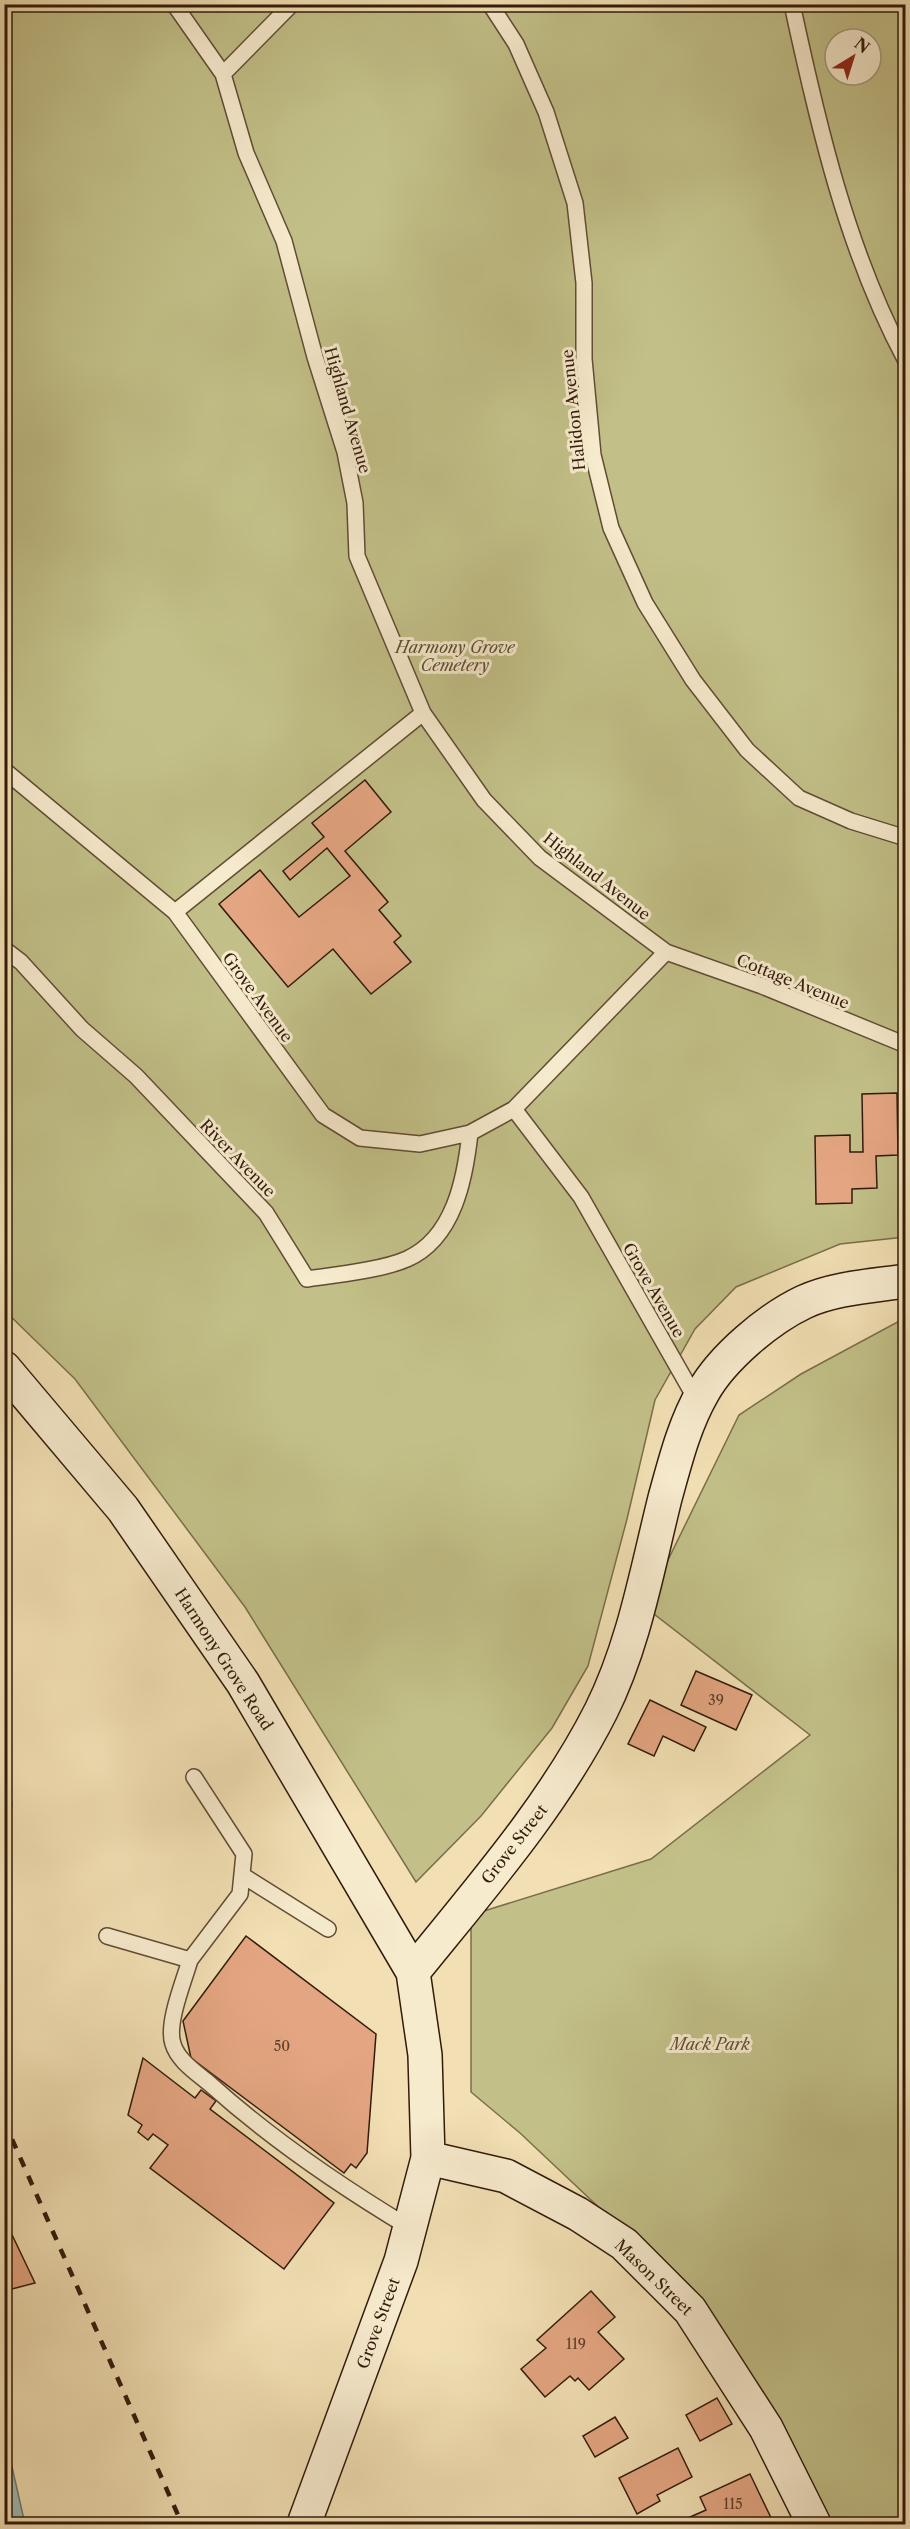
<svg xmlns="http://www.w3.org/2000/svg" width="910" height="2529" font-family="'Libre Caslon Text',serif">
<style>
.green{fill:#c2c088;stroke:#7a6e4a;stroke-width:1.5;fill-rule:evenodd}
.water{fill:#9ebbb6;stroke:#737b72;stroke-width:1.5}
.building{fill:#e4a682;stroke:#321b0b;stroke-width:1.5}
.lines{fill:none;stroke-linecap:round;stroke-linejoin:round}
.lane-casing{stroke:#624c35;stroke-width:18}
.secondary-casing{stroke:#321b0b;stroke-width:36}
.lane{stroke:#f7ebce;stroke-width:15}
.secondary{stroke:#f7ebce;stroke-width:33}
.rail{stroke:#321b0b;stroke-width:4.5;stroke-dasharray:10 10;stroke-linecap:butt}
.labels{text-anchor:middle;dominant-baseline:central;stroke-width:6;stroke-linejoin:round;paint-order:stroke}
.number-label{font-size:14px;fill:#5e3e29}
.street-label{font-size:16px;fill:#321b0b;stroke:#f7ebce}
.park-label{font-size:16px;font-style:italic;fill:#5d4d30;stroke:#f7ebce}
</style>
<rect width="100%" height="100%" fill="#f2e0b4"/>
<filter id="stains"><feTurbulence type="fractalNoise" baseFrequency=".00333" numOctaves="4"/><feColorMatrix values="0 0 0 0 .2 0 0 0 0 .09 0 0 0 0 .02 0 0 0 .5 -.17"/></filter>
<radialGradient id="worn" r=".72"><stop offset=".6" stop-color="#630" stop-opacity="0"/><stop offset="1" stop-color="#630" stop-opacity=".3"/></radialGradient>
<path class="green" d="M4,5H905V1237L840,1244L736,1287L695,1329L655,1400L627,1519L588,1666L552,1728L481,1816L416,1882L245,1607L75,1379L5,1311ZM835,39H871V75H835Z
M905,1318V2524H833L714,2316L520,2133L471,2092V1915L651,1859L810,1735L645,1607L739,1415L801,1374Z"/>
<path class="water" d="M4,1724L12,1806L5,1819H4Z
M5,2436L25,2524H5Z"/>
<path class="building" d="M365,780L391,812L345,851L388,902L379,910L401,936L394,942L411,962L371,994L333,949L288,987L219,904L260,870L299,917L350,876L327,848L290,880L283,871L324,837L312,823Z
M897,1093L898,1155L876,1156L877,1188L852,1189V1203L816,1204L815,1136L850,1135V1152H863L862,1094Z
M696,1671L752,1695L736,1730L681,1705Z
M650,1700L706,1727L694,1751L663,1736L654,1756L628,1744Z
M246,1936L376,2034L367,2153L356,2168L351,2164L344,2173L191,2058L183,2021Z
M143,2058L195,2098L201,2090L216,2101L210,2109L334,2203L284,2269L150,2168L168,2145L153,2134L148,2140L138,2132L142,2125L128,2115Z
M4,2218L35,2283L4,2291Z
M591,2291L615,2317L598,2332L624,2359L589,2390L578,2378L575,2381L570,2376L545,2397L521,2369L546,2348L537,2340Z
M717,2398L732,2424L700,2441L686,2415Z
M615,2417L628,2438L595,2457L583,2436Z
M678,2448L692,2477L657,2495L660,2501L637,2514L619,2478Z
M750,2474L774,2524H682L681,2521L706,2510L700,2497Z"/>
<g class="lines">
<defs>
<path id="lane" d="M174,4L223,74L246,153L284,241L315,357L345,452L355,503L357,556L423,713L484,800L540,858L666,952L762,986L906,1045
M490,4L516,44L546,112L575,203L584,283V359L593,455L611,528L645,603L693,680L747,750L799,798L851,821L906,838
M792,4C818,125 847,251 906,361
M223,74L292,4
M4,770L175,912L323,1115L360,1138L420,1144L470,1133L514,1109L666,952
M175,912L423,713
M4,949L21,962L82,1029L136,1076L266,1213L307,1279C335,1275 382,1270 407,1259C454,1238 465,1179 470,1133
M514,1109L581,1197L697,1401
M242,1875L328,1929
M107,1936L190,1960L240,1894L244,1854L194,1777
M190,1960C184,1981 166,2024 173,2044C178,2061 197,2073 210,2084C271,2139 340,2186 410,2228"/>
<path id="secondary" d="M4,1368L123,1509L243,1683L413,1972L425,2055L428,2158L401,2261L304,2524
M413,1972C480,1889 553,1806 601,1711C634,1645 647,1570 665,1498C675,1462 684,1425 703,1392C722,1358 768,1319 804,1302C834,1288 872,1286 906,1281
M428,2158L506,2176L578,2214L624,2244L690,2310L766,2428L814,2524"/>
</defs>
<use href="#lane" class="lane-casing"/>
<use href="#secondary" class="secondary-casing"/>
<use href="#lane" class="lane"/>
<use href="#secondary" class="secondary"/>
<path class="rail" d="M4,2121L182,2524"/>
</g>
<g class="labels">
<g class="number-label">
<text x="716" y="1700">39</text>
<text x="282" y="2046">50</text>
<text x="576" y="2344">119</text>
<text x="733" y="2504">115</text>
</g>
<g class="street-label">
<text transform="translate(348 410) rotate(74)">Highland Avenue</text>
<text transform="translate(573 410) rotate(-96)">Halidon Avenue</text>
<text transform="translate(597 876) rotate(38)">Highland Avenue</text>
<text transform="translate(793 981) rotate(22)">Cottage Avenue</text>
<text transform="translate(258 997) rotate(54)">Grove Avenue</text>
<text transform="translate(238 1158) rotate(46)">River Avenue</text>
<text transform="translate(654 1290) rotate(60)">Grove Avenue</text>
<text transform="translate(224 1659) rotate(57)">Harmony Grove Road</text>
<text transform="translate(514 1844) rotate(-52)">Grove Street</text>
<text transform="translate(654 2277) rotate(44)">Mason Street</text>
<text transform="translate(378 2323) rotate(-70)">Grove Street</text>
</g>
<g class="park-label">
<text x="455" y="647">Harmony Grove<tspan x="455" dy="18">Cemetery</tspan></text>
<text x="710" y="2044">Mack Park</text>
</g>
</g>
<rect width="910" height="2529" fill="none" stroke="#f2e0b4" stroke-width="24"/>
<rect x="6" y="6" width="898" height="2517" fill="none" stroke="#321b0b" stroke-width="3"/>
<rect x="12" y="12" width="886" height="2505" fill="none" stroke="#321b0b" stroke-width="1.5"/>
<g transform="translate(853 57) rotate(38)"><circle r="28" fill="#f7ebce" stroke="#a89880" stroke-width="1.5"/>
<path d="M0-4.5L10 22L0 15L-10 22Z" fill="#8f2418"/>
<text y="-9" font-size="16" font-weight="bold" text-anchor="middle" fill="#321b0b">N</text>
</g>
<rect width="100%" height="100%" filter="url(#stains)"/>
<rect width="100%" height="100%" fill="url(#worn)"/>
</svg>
